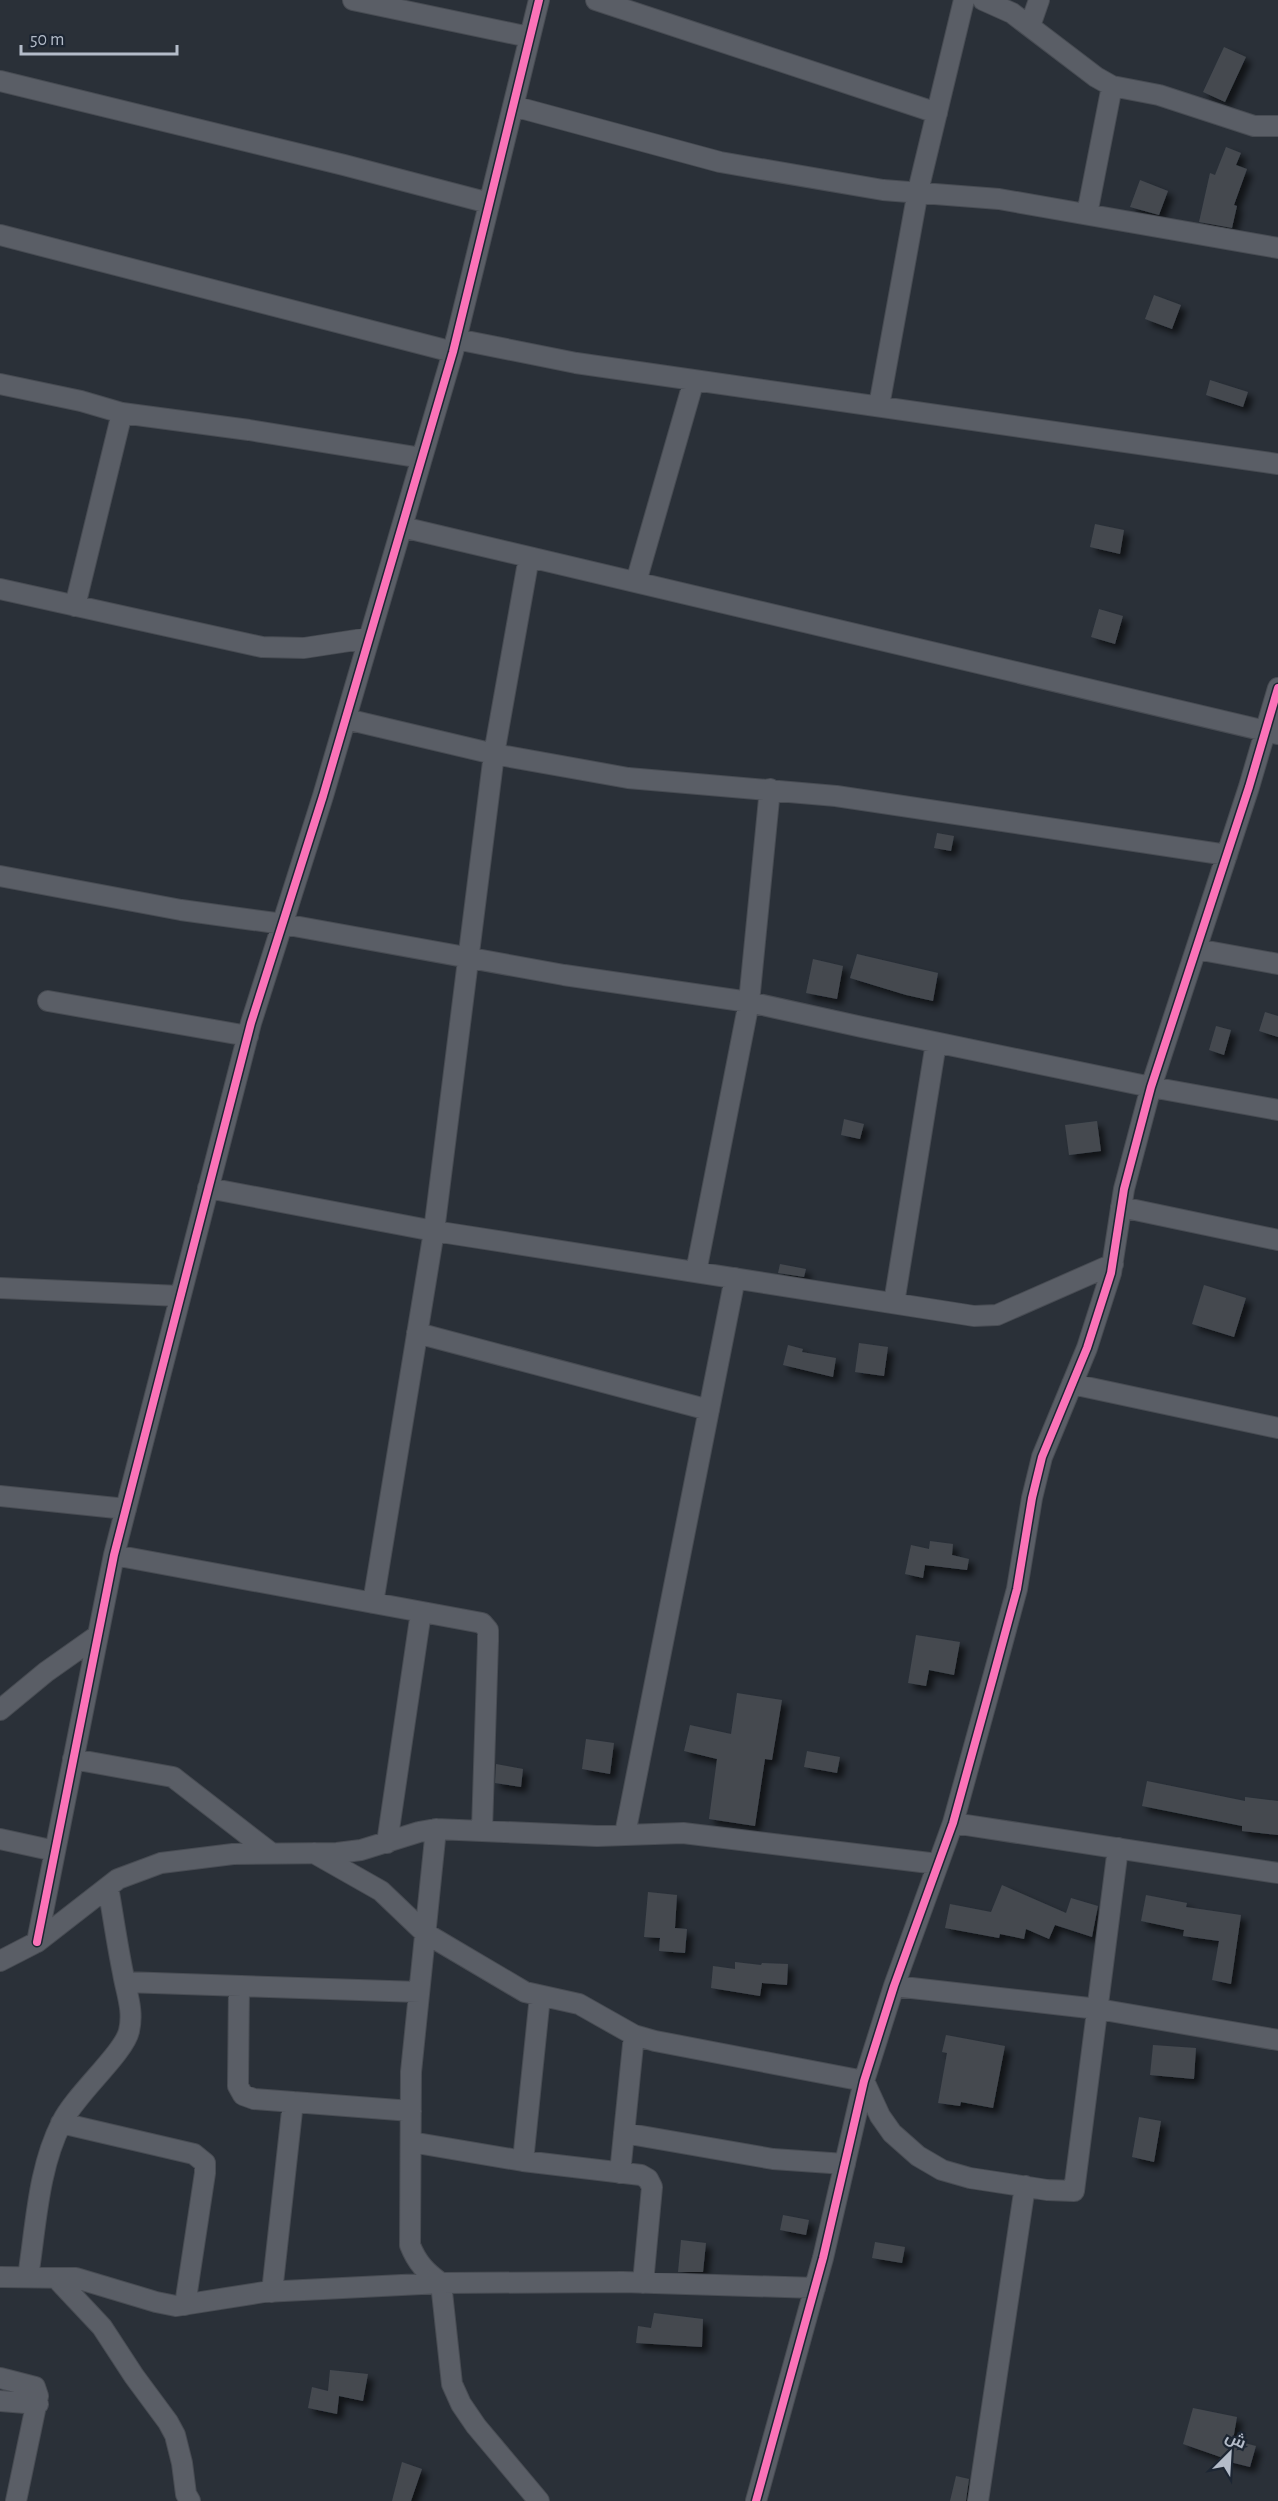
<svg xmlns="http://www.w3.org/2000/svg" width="1278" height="2501" font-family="'Alegreya Sans',Cairo,sans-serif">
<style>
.building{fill:#444950;filter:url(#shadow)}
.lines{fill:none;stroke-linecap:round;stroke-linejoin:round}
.street-casing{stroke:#484c53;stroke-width:22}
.street{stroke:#5a5e66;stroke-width:20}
.cycleway-casing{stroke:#1d2633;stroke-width:11}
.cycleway{stroke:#fb73b8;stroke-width:8}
</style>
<defs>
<filter id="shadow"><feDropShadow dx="5.5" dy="5.5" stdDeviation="3" flood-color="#0009"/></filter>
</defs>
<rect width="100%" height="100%" fill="#2a3038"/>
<path class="building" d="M1224,47L1246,57L1225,102L1203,92Z
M1226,147L1241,153L1236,165L1247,169L1234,205L1237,206L1232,228L1199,222L1210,173L1215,175Z
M1140,180L1168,191L1159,215L1130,207Z
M1154,295L1181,305L1172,329L1145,319Z
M1210,380L1248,392L1243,407L1206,395Z
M1095,524L1124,530L1120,554L1090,547Z
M1099,609L1123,616L1115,644L1091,637Z
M937,833L954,836L951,851L934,848Z
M857,954L938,973L933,1001L906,995L850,978Z
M813,959L843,966L837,999L806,993Z
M1265,1012L1278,1016V1037L1259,1031Z
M1216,1026L1231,1030L1224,1055L1209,1050Z
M844,1119L864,1124L860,1139L841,1135Z
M1097,1121L1101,1151L1069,1155L1065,1125Z
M780,1264L806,1269L804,1277L778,1273Z
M1204,1285L1246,1298L1234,1337L1192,1324Z
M859,1343L888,1347L884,1376L855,1372Z
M788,1345L803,1349L802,1352L836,1358L833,1377L783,1365Z
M930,1541L953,1544L952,1555L969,1559L967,1570L925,1565L923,1578L905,1574L911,1545L929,1549Z
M916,1635L960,1642L954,1675L929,1670L926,1686L908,1683Z
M737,1693L782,1700L772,1760L765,1759L755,1826L709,1819L717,1759L684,1751L690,1725L731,1734Z
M586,1739L614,1743L610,1774L582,1769Z
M807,1751L840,1757L837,1773L804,1767Z
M496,1764L523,1769L521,1787L495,1783Z
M1147,1781L1245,1801V1797L1278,1801V1835L1242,1831V1826L1142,1806Z
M1002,1885L1066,1913L1071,1898L1098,1906L1092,1937L1055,1925L1049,1939L1026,1929L1024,1939L1000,1934L999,1938L945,1928L950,1904L991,1912Z
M648,1892L677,1895L675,1928L687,1929L685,1953L659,1951L660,1938L644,1937Z
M1146,1895L1187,1903L1186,1907L1241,1915L1231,1984L1212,1980L1219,1941L1183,1936L1184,1930L1141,1921Z
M735,1962L761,1965L762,1963L788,1964L787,1985L762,1983L760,1996L711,1988L713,1966L735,1969Z
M946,2035L1005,2046L993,2108L961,2102L960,2106L938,2103L947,2053L942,2052Z
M1153,2045L1196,2048L1194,2079L1150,2075Z
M1139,2117L1161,2121L1154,2162L1132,2157Z
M783,2215L809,2220L806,2235L780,2230Z
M681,2240L706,2243L703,2272H678Z
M875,2242L905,2247L902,2263L872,2258Z
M654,2313L703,2319L702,2347L636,2343L638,2326L651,2328Z
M330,2370L368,2374L363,2401L339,2396L337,2414L308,2408L312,2387L328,2391Z
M1193,2408L1237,2417L1233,2440L1256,2446L1250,2467L1226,2461V2459L1183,2444Z
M402,2462L422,2469L411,2501H392Z
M956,2476L969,2479L966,2501H950Z"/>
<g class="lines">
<defs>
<path id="street" d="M353,0L529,37
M596,0L937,113
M983,0L1012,13L1096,77L1112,86L1159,95L1254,126H1278
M1030,26L1039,0
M0,81L344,165L489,203
M513,106L720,162L883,190L999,199L1278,248
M1087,214L1112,86
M0,235L453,352
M456,339L576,363L1278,464
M0,384L81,401L122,413L249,430L422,458
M879,406L918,191L964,0
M402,527L1278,734
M636,582L694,380
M0,589L262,647L304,648L369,638
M75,606L122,413
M346,719L494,754L628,778L836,796L1227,855
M0,876L181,910L283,924L564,975L749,1002L862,1027L1151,1087L1278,1110
M1196,949L1278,964
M48,1001L248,1036
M208,1188L434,1231L974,1316L997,1315L1113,1264
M1121,1207L1278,1240
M696,1272L749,1002L770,789
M0,1288L180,1296
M894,1303L936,1043
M417,1333L709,1410
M1072,1384L1278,1428
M0,1496L126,1509
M114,1555L482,1623L488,1630V1641L482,1830
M373,1603L434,1231L494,754L529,557
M0,1710L46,1672L97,1636
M73,1759L173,1777L271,1853
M953,1823L1278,1873
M436,1829L411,2072L410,2245C417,2263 426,2272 441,2283L452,2384L461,2404L476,2426L539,2501
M625,1834L735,1278
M0,1839L55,1851
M387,1843L421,1612
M314,1853L381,1891L425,1933L525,1992L579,2004L634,2035L655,2041L864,2081L880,2116L892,2133L918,2156L942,2170L970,2178L1047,2190L1074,2191L1118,1848
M37,1942L114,1555L168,1345L251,1023L323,796L453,352L539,0
M0,1961L37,1942L118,1879L161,1863L233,1854L337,1853L361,1850L419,1832L436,1829L597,1836L683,1833L938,1864
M125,1982L419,1992
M239,1986L238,2086L243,2095L254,2099L411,2111
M894,1986L1098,2009L1278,2040
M61,2123L194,2154L205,2163V2173L185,2305
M624,2133L773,2159L845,2164
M411,2142L523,2161L641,2175L648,2179L652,2187L643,2283
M523,2161L540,1996
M620,2173L634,2035
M0,2277L76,2278L156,2302L176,2306L264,2292L441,2283L623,2282L815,2288
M28,2277C36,2226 38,2168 62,2122C75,2095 124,2053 129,2031C134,2010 126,1992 123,1973C117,1944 113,1915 108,1887
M56,2278L102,2327L134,2376L168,2422L175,2435L182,2463L186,2494L190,2501
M272,2292L293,2102
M0,2378L35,2387L38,2396L16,2501
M0,2401L38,2404
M756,2501L823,2258L864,2081L894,1986L953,1823L994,1674L1017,1589L1032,1498L1042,1457L1087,1348L1111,1273L1124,1189L1151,1087L1249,787L1278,688
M978,2501L1025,2186"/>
</defs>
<use href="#street" class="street-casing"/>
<use href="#street" class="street"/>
<defs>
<path id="cycleway" d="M37,1942L114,1555L168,1345L251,1023L323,796L453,352L539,0
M756,2501L823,2258L864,2081L894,1986L953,1823L994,1674L1017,1589L1032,1498L1042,1457L1087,1348L1111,1273L1124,1189L1151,1087L1249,787L1278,688"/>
</defs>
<use href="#cycleway" class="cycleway-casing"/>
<use href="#cycleway" class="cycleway"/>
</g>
<g transform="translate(1230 2453) rotate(24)" stroke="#1d2633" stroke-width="4.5" paint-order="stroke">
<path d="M0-4.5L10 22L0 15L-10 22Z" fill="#b4bcc9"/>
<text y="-9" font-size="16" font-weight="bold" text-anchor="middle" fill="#b4bcc9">ش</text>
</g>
<path d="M21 45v9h156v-9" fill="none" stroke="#b4bcc9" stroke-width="3"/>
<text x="30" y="45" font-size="18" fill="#b4bcc9" stroke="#1d2633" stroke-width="4.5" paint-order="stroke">50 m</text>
</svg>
